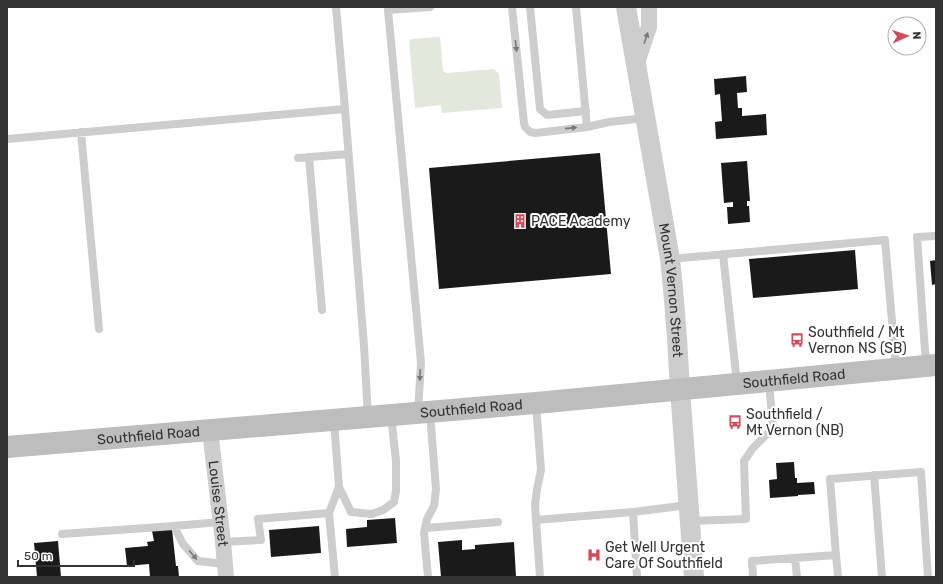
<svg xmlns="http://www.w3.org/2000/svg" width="943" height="584" font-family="Rubik,sans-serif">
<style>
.green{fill:#e3e8dd}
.building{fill:#1a1a1a}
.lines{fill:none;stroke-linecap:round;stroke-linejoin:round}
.service{stroke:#cdcdcd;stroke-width:8}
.minor{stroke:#cdcdcd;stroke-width:16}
.tertiary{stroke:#cdcdcd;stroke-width:20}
.secondary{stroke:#bdbdbd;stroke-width:22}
.oneway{fill:#787878}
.labels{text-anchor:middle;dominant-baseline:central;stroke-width:4;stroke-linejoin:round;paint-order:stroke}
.poi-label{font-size:14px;fill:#333;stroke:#fff;text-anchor:start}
.street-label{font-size:14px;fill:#333;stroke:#fff}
</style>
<rect width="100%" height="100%" fill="#fff"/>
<path class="green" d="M438,37H440L443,71L447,73L494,69L499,74L502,108L442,113L441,105L415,108L409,41L411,39Z"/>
<path class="building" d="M746,76L747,92L737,93L738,108H742V116L766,114L767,135L716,139L715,122L722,121L720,94L715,95L714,79Z
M600,153L611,274L439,289L429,168Z
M747,161L750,201H747V206H749L750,222L728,224L727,207H733V202L724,203L721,163Z
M855,250L858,289L753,298L749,259Z
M936,260V284L932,285L930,261Z
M794,462L795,478H797V483L814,482L815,494L798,495V496L770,498L769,480L777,479L776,463Z
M395,518L397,543L347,547L346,529L367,527V520Z
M319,526L321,553L271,557L269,530Z
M172,529L176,566H178L179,577H150L149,564L127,566L125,548L148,546L147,542L154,541L152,531Z
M462,540V550L475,549V545L514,542L516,577H441L438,542Z
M58,541L61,577H37L34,543Z"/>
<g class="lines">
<path class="service" d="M336,7L345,109L364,346L368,417
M512,7L524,123L525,127L530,132L536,133L587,127L609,122L645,118
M530,7L540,109L547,115L586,111
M576,7L587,127
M81,132L99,329
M7,139L345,109
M309,157L322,310
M298,158L348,154
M723,254L737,383
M670,259L885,240L896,368
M926,365L917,237L936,236
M536,404L541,470L537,489L535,504L536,520L633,512L688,505
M418,412L421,363L419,341L388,10L430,7
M874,475L882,577
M339,487L351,512L372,514L383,510L394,502L396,491V461L391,415
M633,512L637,577
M329,513L339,487L334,421
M536,520L540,577
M690,521L746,519L744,461L753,448L773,428L769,382
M174,526L183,544L198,561L225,564
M426,528L498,522
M62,534L174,526L220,522
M223,542L261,540L258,519L329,513L335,577
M836,555L838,577
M795,558L797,577
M428,577L424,533L427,519L434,506L436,489L430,413
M753,577L752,561L836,555L830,479L921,472L928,577"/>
<g class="minor">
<path d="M636,66L649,27V7"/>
<path id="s1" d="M210,430L223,542L226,577"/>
</g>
<path class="tertiary" id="s2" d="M626,7L670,259L673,288L677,338L680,389L694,577"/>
<path class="secondary" id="s3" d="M7,447L536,403L936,365"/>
</g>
<defs><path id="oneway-solid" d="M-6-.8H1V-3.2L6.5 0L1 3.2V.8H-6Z"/></defs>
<g class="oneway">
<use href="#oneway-solid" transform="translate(646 38) rotate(-71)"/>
<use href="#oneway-solid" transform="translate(516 46) rotate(84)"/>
<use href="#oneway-solid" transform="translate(571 128) rotate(-6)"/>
<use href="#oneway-solid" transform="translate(420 375) rotate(93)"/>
<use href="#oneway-solid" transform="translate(193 555) rotate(50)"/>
</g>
<defs>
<symbol id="building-bare" viewBox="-9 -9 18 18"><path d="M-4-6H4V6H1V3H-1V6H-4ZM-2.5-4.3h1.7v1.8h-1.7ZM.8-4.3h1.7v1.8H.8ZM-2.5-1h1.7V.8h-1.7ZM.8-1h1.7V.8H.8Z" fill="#d5495a" stroke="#fff" stroke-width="2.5" paint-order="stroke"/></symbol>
<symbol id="bus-bare" viewBox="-9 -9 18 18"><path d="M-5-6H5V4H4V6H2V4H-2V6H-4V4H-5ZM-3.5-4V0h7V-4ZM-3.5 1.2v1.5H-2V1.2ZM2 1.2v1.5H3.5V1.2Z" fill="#d5495a" stroke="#fff" stroke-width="2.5" paint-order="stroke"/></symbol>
<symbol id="hospital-bare" viewBox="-9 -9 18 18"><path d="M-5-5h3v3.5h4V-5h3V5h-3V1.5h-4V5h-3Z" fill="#d5495a" stroke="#fff" stroke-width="2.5" paint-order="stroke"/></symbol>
</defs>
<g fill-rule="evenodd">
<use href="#building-bare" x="510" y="211" width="20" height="20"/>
<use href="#bus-bare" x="787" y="330" width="20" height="20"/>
<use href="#bus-bare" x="725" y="412" width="20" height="20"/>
<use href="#hospital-bare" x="584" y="545" width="20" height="20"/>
</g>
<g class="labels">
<g class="poi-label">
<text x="531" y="221">PACE Academy</text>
<text x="808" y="332">Southfield / Mt<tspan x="808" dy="16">Vernon NS (SB)</tspan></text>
<text x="746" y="414">Southfield /<tspan x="746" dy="16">Mt Vernon (NB)</tspan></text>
<text x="605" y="547">Get Well Urgent<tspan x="605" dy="16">Care Of Southfield</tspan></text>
</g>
<g class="street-label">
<text stroke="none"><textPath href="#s2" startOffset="287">Mount Vernon Street</textPath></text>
<text stroke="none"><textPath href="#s3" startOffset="790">Southfield Road</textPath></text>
<text stroke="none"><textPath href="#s3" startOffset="466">Southfield Road</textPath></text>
<text stroke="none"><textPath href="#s3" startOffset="142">Southfield Road</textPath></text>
<text stroke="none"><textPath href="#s1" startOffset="74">Louise Street</textPath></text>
</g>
</g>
<rect width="943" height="584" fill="none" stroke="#333333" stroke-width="16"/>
<g transform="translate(907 36) rotate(87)"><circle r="19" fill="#ffffff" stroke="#adadad"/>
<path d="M0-3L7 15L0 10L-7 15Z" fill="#d5495a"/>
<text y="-6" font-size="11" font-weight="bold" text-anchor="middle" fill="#333333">N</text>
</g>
<path d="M18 560v6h116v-6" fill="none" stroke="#333333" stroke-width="2"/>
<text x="24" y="560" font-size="12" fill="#333333" stroke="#ffffff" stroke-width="3" paint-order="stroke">50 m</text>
</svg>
